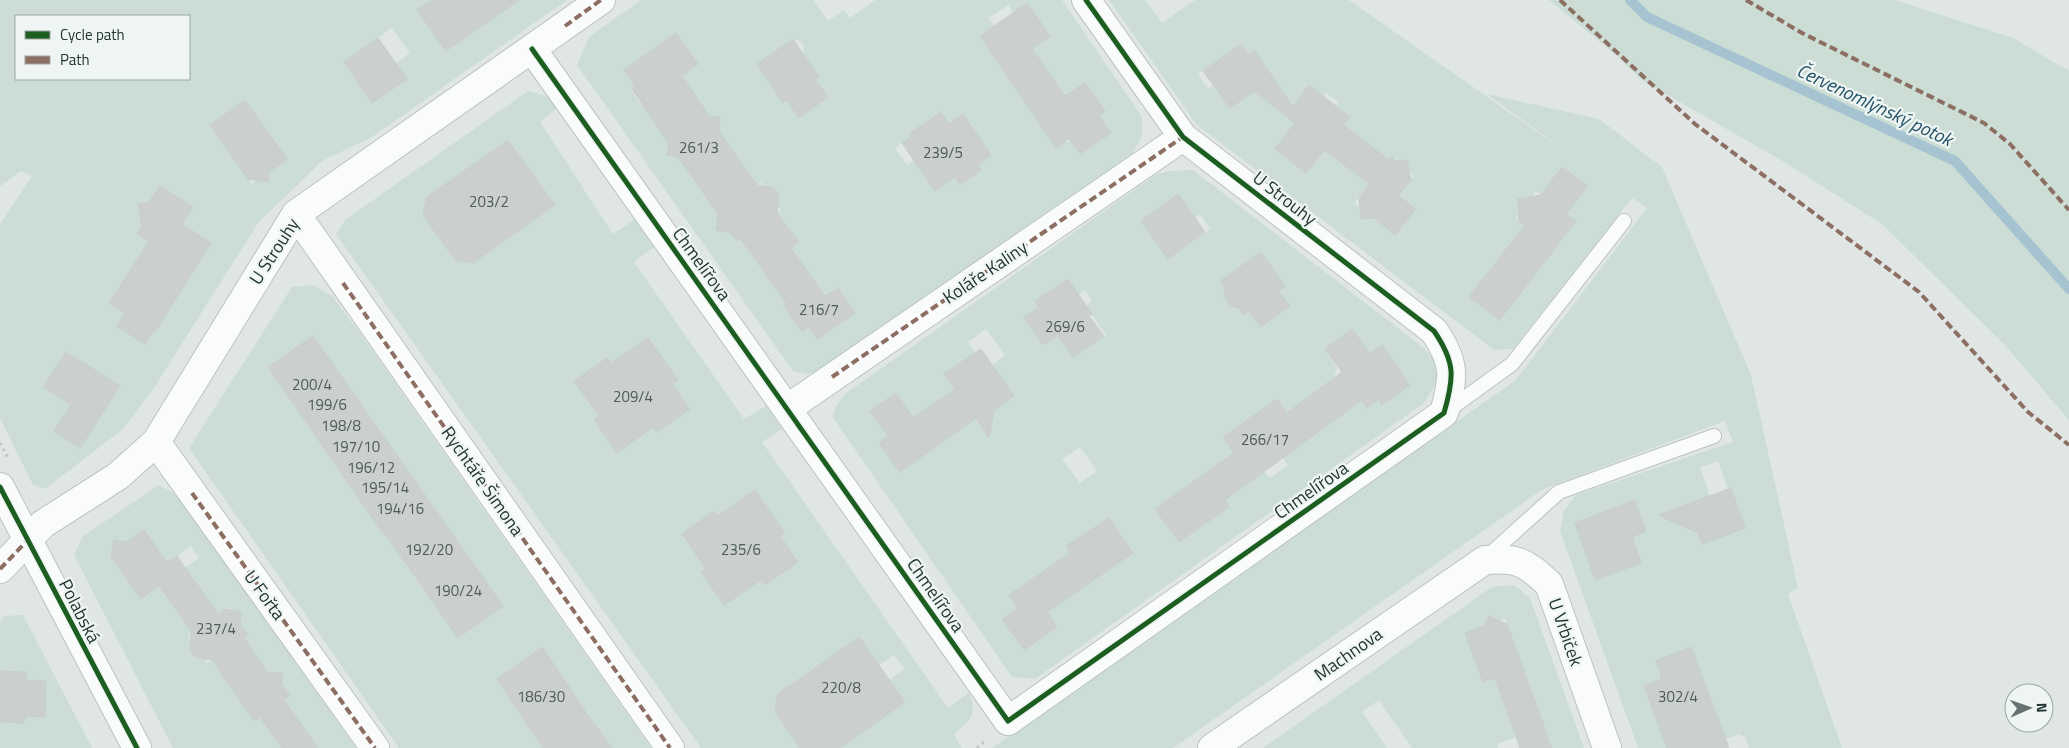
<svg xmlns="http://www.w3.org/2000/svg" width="2069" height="748" font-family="'Titillium Web',sans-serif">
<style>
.green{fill:#cbddd4;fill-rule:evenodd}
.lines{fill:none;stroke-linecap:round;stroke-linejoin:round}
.stream{stroke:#a5c3d0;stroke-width:10}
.building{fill:#cbcfce;stroke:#c9cecd}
.service-casing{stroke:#bdc3c1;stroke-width:16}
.minor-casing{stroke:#bdc3c1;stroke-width:30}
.tertiary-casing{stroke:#bdc3c1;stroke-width:30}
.path{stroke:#bfc5c4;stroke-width:3;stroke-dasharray:2.5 4;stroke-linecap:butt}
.service{stroke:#fafbfb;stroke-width:14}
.minor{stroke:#fafbfb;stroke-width:28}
.tertiary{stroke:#fafbfb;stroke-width:28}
.quiet{stroke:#8d6e63;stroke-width:4;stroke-dasharray:8 4;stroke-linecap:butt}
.cycleway-casing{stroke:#eef5f2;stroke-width:8}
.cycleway{stroke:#1b5e20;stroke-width:5}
.labels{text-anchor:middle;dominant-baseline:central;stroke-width:4.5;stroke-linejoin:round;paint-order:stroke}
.number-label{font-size:15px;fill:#4c5c5a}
.street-label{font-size:18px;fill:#223533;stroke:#eef5f2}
.water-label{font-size:19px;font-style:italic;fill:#245369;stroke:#eef5f2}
</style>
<rect width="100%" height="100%" fill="#e0e6e4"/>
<path class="green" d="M0,0H432L417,10L446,51L477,29L492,0H567L372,137L322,161L258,223L154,388L123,429L45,489L33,485L0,418V224L32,176L21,171L0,186ZM16,16H189V79H16ZM392,28L410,53L396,63L372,103L344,62ZM245,100L269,172L268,177L263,181L257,180L252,184L210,126ZM160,186L193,207L182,224L211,243L194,270L138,234L146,221L140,217L139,209L142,203L149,202ZM109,303L153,331L145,344L117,326L125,313ZM66,352L80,447L71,405L44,387Z
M641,0H813L828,21L844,10L850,18L875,0H1062L1142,117V136L1132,154L908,314L820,372L807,374L793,371L577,65L589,37ZM1027,3L1050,36L1032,48L1035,53L981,36L994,26L989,18L1008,5L1014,13ZM676,33L698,64L641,105L631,90L635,86L624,70ZM792,39L800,41L804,46L803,54L819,77L815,80L827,97L799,118L787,100L783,102L757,65ZM1085,83L1105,111L1099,116L1111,133L1080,154L1072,142H1065L1056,147L1035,117ZM941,113L949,124L963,115L991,155L978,165L981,170L961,185L955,177L935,191L914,161L907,165L895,148ZM715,117L719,123L718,130L740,161L672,156L668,150L669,144ZM761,182L764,187L774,188L779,196L777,206L781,210L777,213L798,242L762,268L740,238L737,241L730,232L721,231L717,214ZM811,276L825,296L838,288L855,313L818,339L809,327L802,332L784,306L791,301Z
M1109,0H1145L1162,23L1195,0H1349L1576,159L1487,94L1599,119L1662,167L1751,375L1798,588L1788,594L1842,748H1749L1745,737L1739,734L1701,748H1638L1560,531L1564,511L1576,495L1733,442L1725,421L1543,489L1173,748H992L1516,380L1647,208L1632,198L1513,349L1494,350L1197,125ZM1241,44L1249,55L1255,51L1266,67L1267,82L1230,108L1213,86L1208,89L1198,74ZM1309,85L1323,96L1326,93L1339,102L1336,106L1349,117L1306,173L1275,149L1295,123L1286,116ZM1377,151C1388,158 1393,161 1407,160L1409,172L1414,176L1398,196L1415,209L1396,234L1374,218L1361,219L1360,207L1354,203L1370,184L1358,175ZM1562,167L1587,186L1566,214L1576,221L1555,248L1516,218L1519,213V204L1524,198L1532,196L1536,191L1541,195ZM1503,253L1534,276L1501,320L1470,297ZM1718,461L1728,489L1731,488L1745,528L1702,544L1688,504L1710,496L1700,468ZM1635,500L1646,531L1632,537L1641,563L1596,580L1575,523ZM1691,647L1698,664L1694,665L1659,725L1644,686L1662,679L1656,661Z
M1549,0H1895L2013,38L2069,71V420L2005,345L1882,224L1784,162L1640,79L1617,56Z
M528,91L548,97L557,108L540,122L613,234L635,219L654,247L634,262L744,419L766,406L782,429L762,442L948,708L969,693C978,715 971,720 954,734L962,748H840L905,702L890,680L905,669L894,655L879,665L859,637L778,694L775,712L800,748H701L336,234L345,220ZM508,140L555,205L473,263L423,215L427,197ZM648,338L677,380L672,384L690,409L657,432L653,427L617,453L594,421L599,416L574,381L607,359L611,363ZM755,491L785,532L780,536L798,562L765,585L761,580L724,605L701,573L706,569L682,534L714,511L718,516Z
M1193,170L1425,349L1436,362V384L1424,403L1035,679L1012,677L832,416L837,405L845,394L1157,174L1171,171ZM1178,195L1195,218L1200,214L1210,229L1168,259L1141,221ZM1261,252L1278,291L1290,306L1249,311L1244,315L1239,308L1230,306L1224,296L1225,288L1220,281ZM1068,279L1078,294L1085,290L1092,301L1086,306L1106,335L1073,357L1058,336L1043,345L1025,317L1039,308L1035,301ZM986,329L1005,355L992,365L1014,396L978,421L947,378L950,370L956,366H963L978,356L968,342ZM1352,329L1370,354L1382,345L1410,385L1383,405L1379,399L1367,408L1362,400L1336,418L1334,378L1337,368L1325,349ZM896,393L913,418L922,412L943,441L900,472L879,443L888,436L870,411ZM1277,399L1306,441L1283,458L1288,465L1270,478L1264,471ZM1080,447L1097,471L1080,483L1062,459ZM1206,473L1229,507L1179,542L1155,509ZM1109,518L1133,553L1091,582L1067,546Z
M313,285L332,296L360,333L651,748H612L542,648L497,679L545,748H399L189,448L292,287ZM313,336L459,544L413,574L268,368ZM458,545L503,606L459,638L413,576Z
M159,485L177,495L356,748H318L314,742L306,748H173L74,555L83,536ZM191,546L199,558L141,599L109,555L112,553L167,563ZM203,593L218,614L228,607L241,617L240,623L248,635L207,663L204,659L195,657L188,636L192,632ZM273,673H279L283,678L282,684L290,696L254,721L238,697Z
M1514,585L1530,598L1584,748H1553L1545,727L1497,744L1498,748H1412L1379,700L1362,712L1387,748H1263L1492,587ZM1505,619L1530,686L1502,697L1495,678L1483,682L1465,633Z
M23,615L92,748H0V722L24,723L25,716L45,717L46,681L26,680V672L0,671V622L4,616Z"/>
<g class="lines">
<path class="stream" d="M1630,0L1647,17L1955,161L2069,289"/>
</g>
<path class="building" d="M432,0H519L446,51L417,10Z
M1027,3L1050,36L1032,49L1065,96L1085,83L1105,111L1099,116L1111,133L1080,154L1069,139L1056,148L980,36Z
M676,33L698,64L682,76L709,116L720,118L718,130L757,185L774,188L779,196L777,213L799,242L791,248L825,296L838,288L855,313L818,339L809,327L802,332L784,306L787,304L740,238L737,241L731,233L716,230L718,214L678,157L667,155L669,144L632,89L635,86L624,70Z
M378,38L407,79L372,103L344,62Z
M793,39L819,77L815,80L828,97L799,118L787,100L783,103L757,64Z
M1241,44L1249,55L1254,50L1293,107L1309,85L1350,117L1343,125L1388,159L1390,157L1396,161L1407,160L1411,180L1398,196L1416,209L1395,235L1374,218L1361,219L1359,198L1370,184L1324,150L1306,173L1275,149L1295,123L1254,91L1230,108L1203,71Z
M245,100L287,159L269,172L268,182L248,179L210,125Z
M941,112L949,124L963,114L991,155L978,165L981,170L960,185L955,177L935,191L902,143L911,137L909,134Z
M508,140L555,205L473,263L455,260L423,215L427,197Z
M1562,167L1588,186L1566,214L1576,221L1500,320L1469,297L1525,225L1519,221L1518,199L1541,195Z
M160,186L193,207L182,224L211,243L155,332L153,331L145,344L117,326L125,313L109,303L149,241L137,234L142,227L138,204L149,202Z
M1178,194L1205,232L1168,259L1141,221Z
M1261,252L1285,286L1278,291L1290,306L1261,327L1249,311L1244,315L1239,308L1230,306L1224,296L1225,288L1220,281Z
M1068,279L1092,314L1089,316L1104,336L1073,357L1058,336L1043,345L1024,317L1039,308L1035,301Z
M1352,329L1370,354L1382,345L1410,385L1382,405L1379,399L1367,408L1362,400L1225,500L1229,507L1179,542L1155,509L1234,453L1223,437L1277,399L1287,413L1342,372L1325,349Z
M313,336L503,606L458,638L385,534L384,535L268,367Z
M648,338L678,380L672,384L690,409L657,432L653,427L617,453L594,420L599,416L574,381L607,358L611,363Z
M981,349L1014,396L994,410L989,438L976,418L900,472L879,443L888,436L870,411L896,393L913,418L955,389L944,374Z
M66,352L120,386L80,448L54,431L71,405L43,387Z
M1731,488L1745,528L1702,544L1698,533L1658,515Z
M755,490L785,533L780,536L798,562L765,585L761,580L724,605L701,572L706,569L682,534L714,511L718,516Z
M1635,500L1646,531L1632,537L1641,563L1595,580L1575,523Z
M1109,518L1133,553L1047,612L1057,627L1024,650L1002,619L1018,608L1009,595L1070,553L1066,546Z
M144,530L167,563L177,556L218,614L225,609L241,612L240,624L248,635L244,638L267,672L283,674L282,684L290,696L284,700L318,748H282L260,717L254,721L212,660L195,657L190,650L191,633L192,632L159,586L141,599L111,557L114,540L127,542Z
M1489,616L1507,624L1552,748H1520L1495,678L1483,682L1465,633L1484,626Z
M859,637L905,702L840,748H800L775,712L778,694Z
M542,647L586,712L612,748H543L497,679Z
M1691,647L1729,748H1667L1644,686L1662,679L1656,661Z
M0,671L26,672V680L46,681L45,717L25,716L24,723L0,722Z"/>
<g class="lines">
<defs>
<path id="service" d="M1447,411L1512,364L1624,221
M1487,557L1559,492L1714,436"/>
<path id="minor" d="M532,49L1008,721L1444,413C1454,378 1456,363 1434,331L1183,137L1086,0
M296,214L670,748
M788,408L1183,137
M156,442L375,748
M0,569L43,524L118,476L156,442L296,214L601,0
M1212,748L1485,560C1518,558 1524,561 1549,584L1607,748"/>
<path id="tertiary" d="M0,487L137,748"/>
</defs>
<use href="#service" class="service-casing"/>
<use href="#minor" class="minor-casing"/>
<use href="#tertiary" class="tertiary-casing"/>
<path class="path" d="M0,443L8,458
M977,748L985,741"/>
<use href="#service" class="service"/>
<use href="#minor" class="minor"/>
<use href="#tertiary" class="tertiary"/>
<path class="quiet" d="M1560,0L1695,124L1919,292L2028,412L2069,445
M1746,0L1802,33L1984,123L2010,144L2069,210
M565,26L601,0
M343,283L670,748
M832,377L1183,137
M192,493L375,748
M0,569L28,540"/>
<defs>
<path id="cycleway" d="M532,49L1008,721L1444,413C1454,378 1456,363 1434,331L1183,137L1086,0
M0,487L137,748"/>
</defs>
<use href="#cycleway" class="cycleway-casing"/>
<use href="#cycleway" class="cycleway"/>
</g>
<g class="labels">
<g class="number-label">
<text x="699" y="147">261/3</text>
<text x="943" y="152">239/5</text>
<text x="489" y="201">203/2</text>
<text x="819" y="309">216/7</text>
<text x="1065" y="326">269/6</text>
<text x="312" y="384">200/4</text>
<text x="633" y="396">209/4</text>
<text x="327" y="404">199/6</text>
<text x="341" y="425">198/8</text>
<text x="1265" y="439">266/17</text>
<text x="356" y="446">197/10</text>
<text x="371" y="467">196/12</text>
<text x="385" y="487">195/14</text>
<text x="400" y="508">194/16</text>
<text x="429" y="549">192/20</text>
<text x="741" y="549">235/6</text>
<text x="458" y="590">190/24</text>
<text x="216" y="628">237/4</text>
<text x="841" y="687">220/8</text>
<text x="541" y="696">186/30</text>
<text x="1678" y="696">302/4</text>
</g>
<g class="street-label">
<text transform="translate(1285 198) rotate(38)">U Strouhy</text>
<text transform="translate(274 251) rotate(-57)">U Strouhy</text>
<text transform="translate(702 264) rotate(54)">Chmelířova</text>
<text transform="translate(985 272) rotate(-34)">Koláře Kaliny</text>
<text transform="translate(483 481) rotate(55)">Rychtáře Šimona</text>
<text transform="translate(1311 490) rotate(-35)">Chmelířova</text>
<text transform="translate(265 595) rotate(54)">U Fořta</text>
<text transform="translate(936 595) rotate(55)">Chmelířova</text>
<text transform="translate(80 611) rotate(63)">Polabská</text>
<text transform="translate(1566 632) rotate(71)">U Vrbiček</text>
<text transform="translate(1348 654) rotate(-35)">Machnova</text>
</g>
<g class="water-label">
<text transform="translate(1875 104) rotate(25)">Červenomlýnský potok</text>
</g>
</g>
<rect x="15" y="15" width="175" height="65" fill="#eef5f2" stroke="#9ca8a6"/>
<rect x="25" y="31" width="25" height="8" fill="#1b5e20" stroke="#9ca8a6"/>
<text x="60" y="40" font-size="15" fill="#223533">Cycle path</text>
<rect x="25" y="56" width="25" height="8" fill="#8d6e63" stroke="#9ca8a6"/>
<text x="60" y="65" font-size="15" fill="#223533">Path</text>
<g transform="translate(2029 708) rotate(88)"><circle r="24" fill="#eef5f2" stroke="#9ca8a6"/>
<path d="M0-4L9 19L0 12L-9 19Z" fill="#647371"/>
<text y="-8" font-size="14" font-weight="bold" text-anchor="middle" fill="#223533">N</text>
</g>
</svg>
